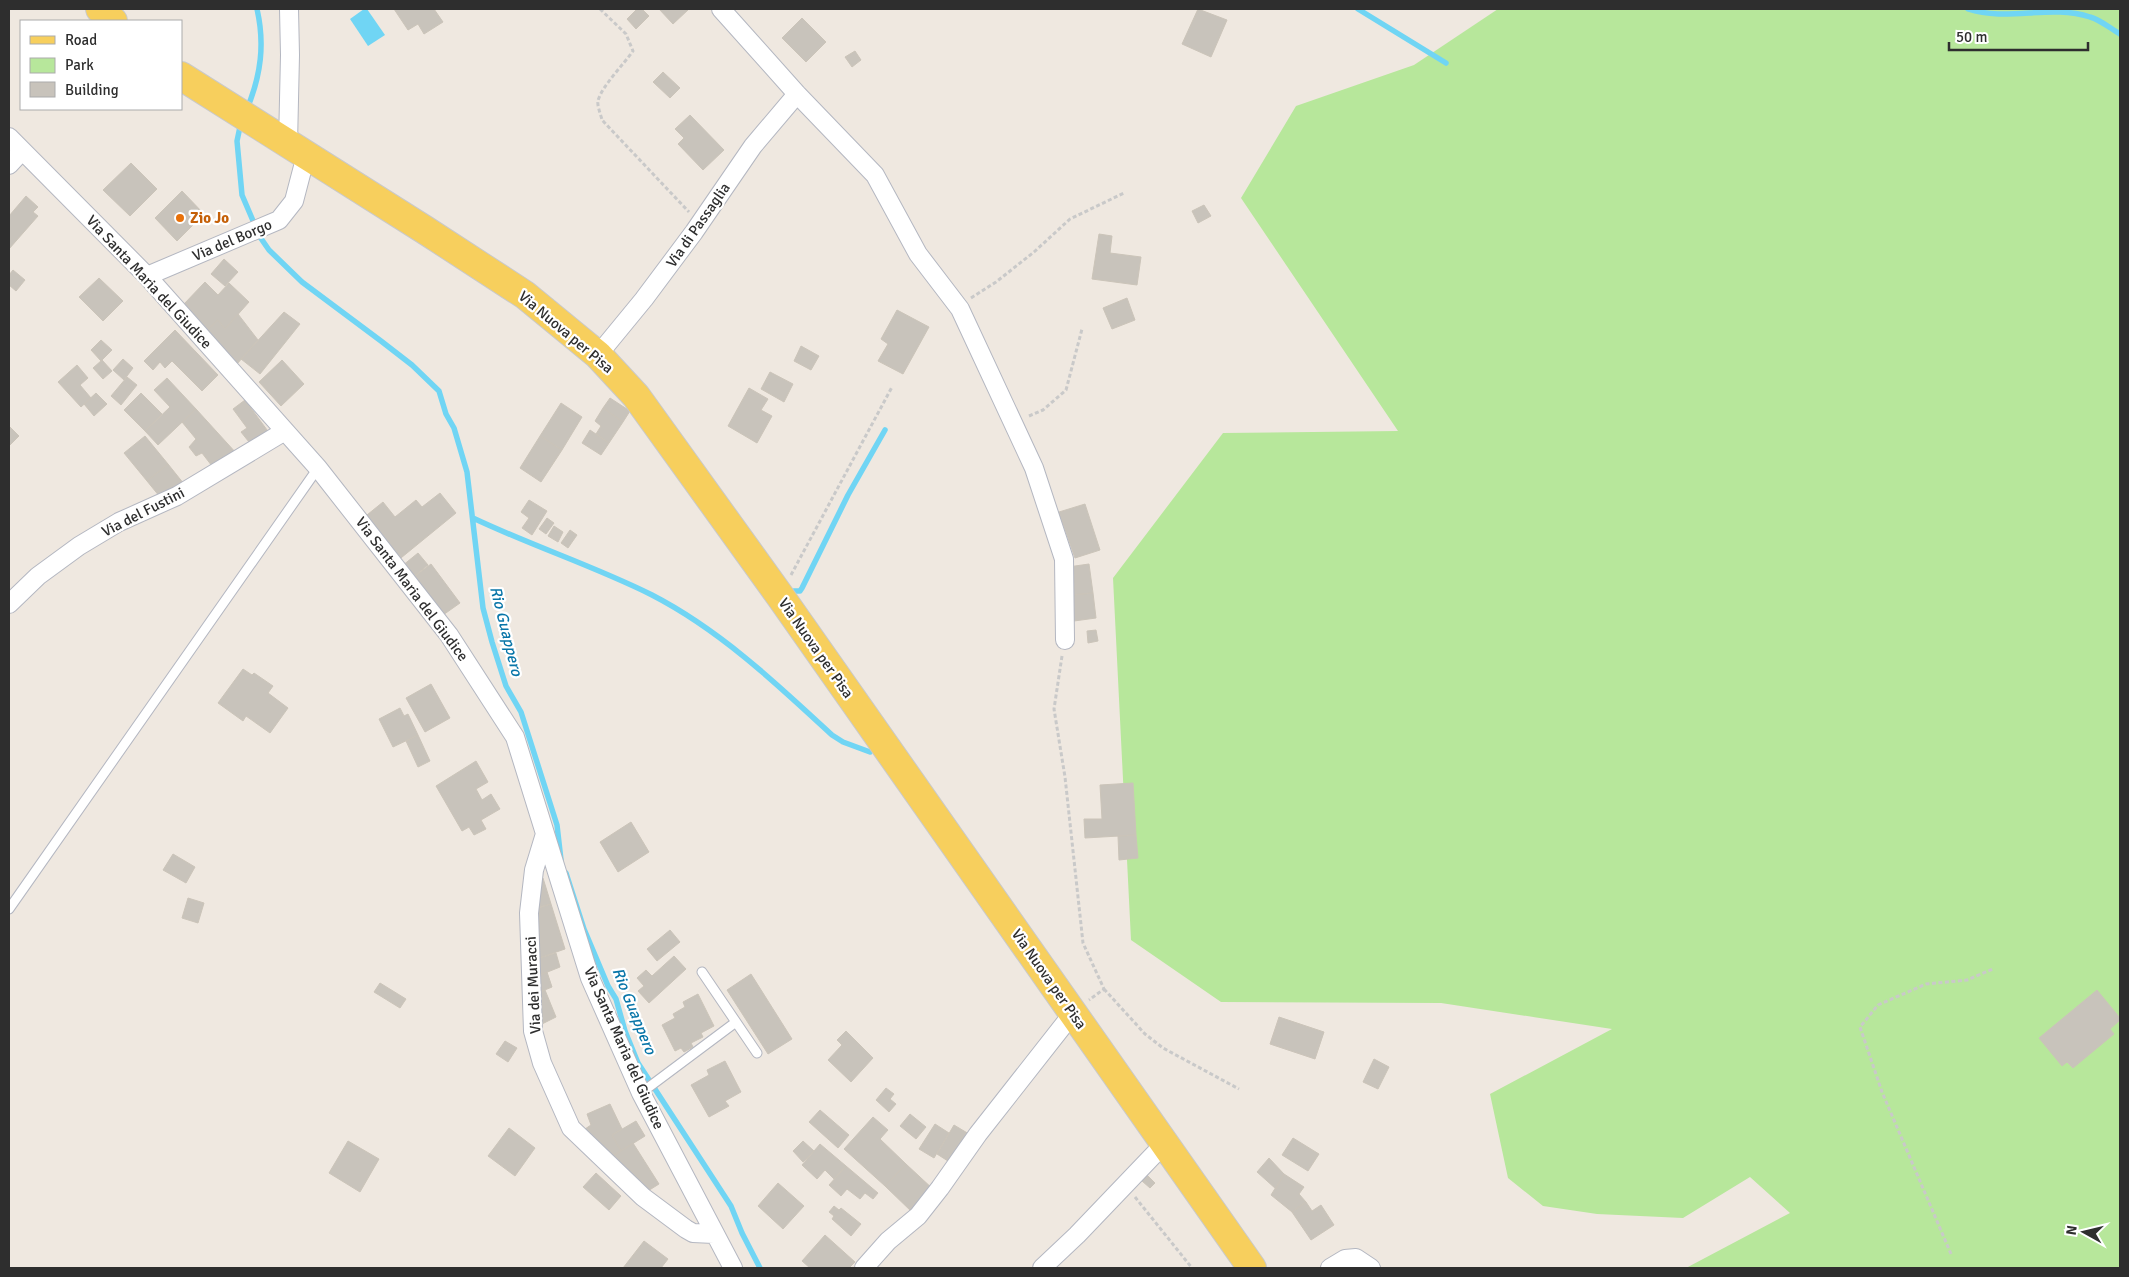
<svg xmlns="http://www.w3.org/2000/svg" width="2129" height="1277" font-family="Signika,sans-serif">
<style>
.green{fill:#b7e79b}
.water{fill:#70d5f4}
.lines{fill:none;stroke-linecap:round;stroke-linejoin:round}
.stream{stroke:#70d5f4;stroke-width:5.5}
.building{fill:#c8c3bb;stroke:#cbc4b9}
.service-casing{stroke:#b4b7c1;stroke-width:11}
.minor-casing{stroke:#b4b7c1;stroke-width:20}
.primary-casing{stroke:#c9c9c9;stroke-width:30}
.path{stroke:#c9c9c9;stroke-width:3;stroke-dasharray:4 2.5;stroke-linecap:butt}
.service{stroke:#fff;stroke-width:9}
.minor{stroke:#fff;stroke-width:18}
.primary{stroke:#f7cf5d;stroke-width:28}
.food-dot{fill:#e8710a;stroke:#fff;stroke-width:2}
.labels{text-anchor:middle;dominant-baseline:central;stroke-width:4.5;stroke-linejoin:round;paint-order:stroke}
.food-label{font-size:15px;font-weight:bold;fill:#c56008;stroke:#fff;text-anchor:start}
.street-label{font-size:15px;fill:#2e2e2e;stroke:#fff}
.water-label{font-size:16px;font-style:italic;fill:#0875a8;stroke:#fff}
</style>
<rect width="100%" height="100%" fill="#efe8e0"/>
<path class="green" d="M1498,9H2120V1268H1686L1790,1213L1750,1177L1683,1218L1597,1214L1543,1206L1508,1178L1490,1094L1612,1029L1441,1003L1221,1002L1131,940L1113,578L1223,433L1398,431L1241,198L1296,106L1414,65Z"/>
<path class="water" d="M364,9H367L385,35L368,46L350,19Z"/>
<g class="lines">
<path class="stream" d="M1358,9L1446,63
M1968,9C2008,22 2050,4 2090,17C2101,20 2111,29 2120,34
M247,109C261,75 265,44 257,9
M241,122L237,141L242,195L260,237L269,250L302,282L381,341L412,365L439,391L446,414L454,428L467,472L483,608L492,642L506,686L521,712L557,825L561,860
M473,518C532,546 594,566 652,595C720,630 777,684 832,735L843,742L870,752
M794,591H800L802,588L848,495L885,430
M566,873L584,929L608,986L616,999L625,1031L638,1063L731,1206L742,1233L760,1268"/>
</g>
<path class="building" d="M394,9H434L443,22L424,34L418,24L408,30Z
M637,9H642L649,16L636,29L627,19Z
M659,9H689L673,24Z
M1198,9L1227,20L1211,57L1182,44Z
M802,18L826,42L806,62L782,38Z
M855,51L861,60L852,67L845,57Z
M663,72L680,88L670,98L653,82Z
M690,115L724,150L703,170L678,144L684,138L675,129Z
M131,163L157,189L130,216L103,190Z
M182,191L204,214L177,241L155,218Z
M26,196L38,207L33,212L38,216L9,249V216Z
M1204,205L1211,216L1198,223L1192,211Z
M1099,234L1112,236L1110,253L1141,257L1137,285L1092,279Z
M224,259L238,272L225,286L211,274Z
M13,270L25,280L16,291L9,285V275Z
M99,278L123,301L103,321L79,297Z
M205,282L218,295L229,283L249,302L225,329L218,320L207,330L184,304Z
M1127,298L1135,320L1112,329L1103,308Z
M897,310L929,327L903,374L878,361L888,344L881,339Z
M284,312L300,324L260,374L241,359Z
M238,314L258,340L237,364L207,330L218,320L225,329Z
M175,330L218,375L202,391L172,361L165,368L160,362L153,370L144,361Z
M101,340L112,350L101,361L91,350Z
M801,346L819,356L811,370L794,361Z
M123,359L133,368L124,380L113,370Z
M102,360L112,371L103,379L93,368Z
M282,360L304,384L281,406L259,382Z
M77,365L88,378L80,385L91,398L81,407L58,382Z
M770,372L793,384L784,402L761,389Z
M127,377L137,385L121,405L111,396Z
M167,378L196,409L158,445L145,431L170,407L154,390Z
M749,388L768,399L761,410L772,416L757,443L728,426Z
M96,393L107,404L94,416L84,404Z
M141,393L162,414L145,431L124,410Z
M610,398L630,411L623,422L603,408Z
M245,400L270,434L253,447L241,432L247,428L233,409Z
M561,403L582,417L562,450L540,436Z
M603,408L623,422L609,443L596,434L601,426L595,421Z
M196,409L237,454L212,466L202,453L196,456L189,447L196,439L182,422Z
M9,426L19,436L9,446Z
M590,430L609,443L601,455L582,443Z
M145,436L168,464L147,481L124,453Z
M540,436L562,450L541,482L520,468Z
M168,464L184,484L160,497L147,481Z
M440,493L456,513L396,562L362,519L383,502L395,517L416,500L422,507Z
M529,500L547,511L532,535L522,528L529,518L521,512Z
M1085,504L1100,550L1075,558L1059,512Z
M547,518L554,523L546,534L539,529Z
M554,526L563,532L558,542L548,536Z
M570,530L577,535L568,548L561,543Z
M418,553L428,565L412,578L402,566Z
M431,564L460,603L443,615L415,576Z
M1089,564L1093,593L1071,595L1068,567Z
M1093,593L1096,618L1074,621L1071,595Z
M1096,630L1098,641L1088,643L1087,631Z
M243,669L252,675L254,673L273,686L268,693L288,708L270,733L246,716L243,721L218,703Z
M431,684L450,718L425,732L406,698Z
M400,708L404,716L408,714L418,735L393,747L379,719Z
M418,735L430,761L418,767L406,741Z
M476,761L488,782L476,789L482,800L491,794L500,809L481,820L486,829L474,835L469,827L462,831L436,786Z
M1133,783L1136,835L1085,838L1084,819H1102L1100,785Z
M631,822L649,852L618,872L600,842Z
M1136,835L1138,858L1119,860L1118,836Z
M173,854L195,867L186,883L163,870Z
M543,878L551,904L539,907L536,894L540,892L537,880Z
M188,898L204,903L198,923L182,918Z
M551,904L565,949L536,959L535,935L540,933L532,910Z
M670,930L680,942L657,961L647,949Z
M556,953L560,967L535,977L536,959Z
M674,956L686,969L649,1003L638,991L644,986L637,978L646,970L652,976Z
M547,972L552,987L535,994V977Z
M751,974L792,1039L768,1054L727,990Z
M380,983L406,999L400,1008L374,992Z
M545,990L556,1017L536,1027L535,994Z
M2097,990L2120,1018V1020L2110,1029L2114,1034L2073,1068L2067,1062L2062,1066L2039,1038Z
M698,994L714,1026L701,1033L703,1037L691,1043L693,1047L684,1052L681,1048L675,1051L662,1025L675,1018L673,1014L685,1007L683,1002Z
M1279,1017L1324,1032L1315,1059L1270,1044Z
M846,1031L873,1058L851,1082L828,1060L842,1045L837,1040Z
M505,1041L517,1048L508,1062L496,1054Z
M1374,1059L1389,1067L1378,1089L1363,1082Z
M725,1061L741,1092L725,1101L729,1106L709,1117L691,1085L709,1075L707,1070Z
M886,1088L894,1094L890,1099L896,1104L889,1112L876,1100Z
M610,1104L622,1129L612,1135L621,1151L608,1159L585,1129L591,1125L587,1114Z
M820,1110L849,1135L838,1148L809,1122Z
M910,1114L926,1127L916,1139L900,1126Z
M873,1117L888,1130L880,1139L906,1164L885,1186L844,1149Z
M636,1121L645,1136L621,1151L612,1135Z
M935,1124L949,1133L934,1158L919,1149Z
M954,1125L969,1134L951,1163L937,1154Z
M509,1128L535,1148L515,1176L488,1156Z
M1293,1138L1319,1154L1308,1171L1282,1155Z
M348,1141L379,1159L360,1192L329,1173Z
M803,1141L814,1151L803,1162L793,1151Z
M633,1143L659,1184L643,1194L608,1159Z
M820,1144L846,1166L834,1179L825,1170L817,1179L802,1165Z
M1269,1158L1284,1174L1276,1189L1257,1172Z
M906,1164L934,1190L913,1213L885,1186Z
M846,1166L878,1193L873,1199L865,1193L860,1199L847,1189L841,1196L829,1185Z
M596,1173L621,1196L609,1210L583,1187Z
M1284,1174L1304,1187L1299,1194L1306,1202L1292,1212L1271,1195Z
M1147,1175L1155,1183L1150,1188L1142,1181Z
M778,1183L804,1206L783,1229L758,1206Z
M1306,1202L1312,1211L1321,1205L1334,1225L1311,1240L1292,1212Z
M834,1206L839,1210L841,1208L861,1224L851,1236L832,1219L834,1216L829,1212Z
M825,1235L855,1262L849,1268H810L802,1261Z
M644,1241L668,1259L661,1268H623Z"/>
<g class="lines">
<defs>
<path id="service" d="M9,909L318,468
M702,972L757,1053
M641,1093L736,1022"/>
<path id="minor" d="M721,9L797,94L875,175L918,254L960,309L1034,468L1064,559L1065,640
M9,137L147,276L318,468L449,635L515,737L590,978L641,1093L733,1268
M288,144L290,55L289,9
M9,165L22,151
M147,276L279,220L294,201L306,155
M598,355L644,299L694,232L753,146L797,94
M9,604L38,576L79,546L119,522L177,496L285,431
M545,834L534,870L529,913L533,1031L542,1063L571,1128L643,1197L686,1229L693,1233L714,1234
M864,1268L888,1241L918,1216L940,1188L978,1134L1073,1013
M1042,1268L1077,1235L1165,1143
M1330,1268L1345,1259L1356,1258L1371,1268"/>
<path id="primary" d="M100,9L113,21
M181,76L425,230L525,295L598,355L636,396L780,596L1252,1268"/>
</defs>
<use href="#service" class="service-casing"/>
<use href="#minor" class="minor-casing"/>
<use href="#primary" class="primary-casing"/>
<path class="path" d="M600,9L626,34L633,51C624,64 601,87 598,101C597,106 601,115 602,120L689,212
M971,298L996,282L1034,252L1070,219L1124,193
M1029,416L1043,410L1066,390L1082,329
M791,575L892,387
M1062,656L1054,709L1065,777L1083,943L1104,989L1089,1000
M1104,989L1145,1034L1163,1048L1239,1089
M1135,1197L1192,1268
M1951,1254L1882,1092L1860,1027L1878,1005L1926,984L1967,980L1993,969"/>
<use href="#service" class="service"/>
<use href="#minor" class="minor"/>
<use href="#primary" class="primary"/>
</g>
<circle class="food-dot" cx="180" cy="218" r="5"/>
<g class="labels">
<g class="food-label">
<text x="190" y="218">Zio Jo</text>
</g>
<g class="street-label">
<text transform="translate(698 225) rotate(-55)">Via di Passaglia</text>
<text transform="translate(232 240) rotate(-23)">Via del Borgo</text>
<text transform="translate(149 282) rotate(47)">Via Santa Maria del Giudice</text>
<text transform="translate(566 332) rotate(40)">Via Nuova per Pisa</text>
<text transform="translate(143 512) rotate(-27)">Via del Fustini</text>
<text transform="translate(412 589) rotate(53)">Via Santa Maria del Giudice</text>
<text transform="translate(816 648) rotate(55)">Via Nuova per Pisa</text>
<text transform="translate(1049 979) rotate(55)">Via Nuova per Pisa</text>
<text transform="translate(533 985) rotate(-93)">Via dei Muracci</text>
<text transform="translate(624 1048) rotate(66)">Via Santa Maria del Giudice</text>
</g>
<g class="water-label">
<text transform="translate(506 631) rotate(76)">Rio Guappero</text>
<text transform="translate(634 1011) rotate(68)">Rio Guappero</text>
</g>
</g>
<rect width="2129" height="1277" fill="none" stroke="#2e2e2e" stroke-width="20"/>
<rect x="20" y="20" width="162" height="90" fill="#ffffff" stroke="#ababab"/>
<rect x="30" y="36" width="25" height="8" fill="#f7cf5d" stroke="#ababab"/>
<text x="65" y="45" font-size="15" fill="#2e2e2e">Road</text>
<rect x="30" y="58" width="25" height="15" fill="#b7e79b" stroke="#ababab"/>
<text x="65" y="70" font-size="15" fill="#2e2e2e">Park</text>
<rect x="30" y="82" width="25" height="15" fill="#c8c3bb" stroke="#ababab"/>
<text x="65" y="95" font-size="15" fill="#2e2e2e">Building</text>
<g transform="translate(2084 1232) rotate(278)" stroke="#ffffff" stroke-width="4" paint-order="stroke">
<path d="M0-4L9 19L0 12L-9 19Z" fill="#2e2e2e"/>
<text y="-8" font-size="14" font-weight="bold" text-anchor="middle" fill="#2e2e2e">N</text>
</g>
<path d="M1949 42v8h139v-8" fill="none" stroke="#2e2e2e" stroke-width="2.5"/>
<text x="1956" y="42" font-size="15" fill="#2e2e2e" stroke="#ffffff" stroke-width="4" paint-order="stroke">50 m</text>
</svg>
